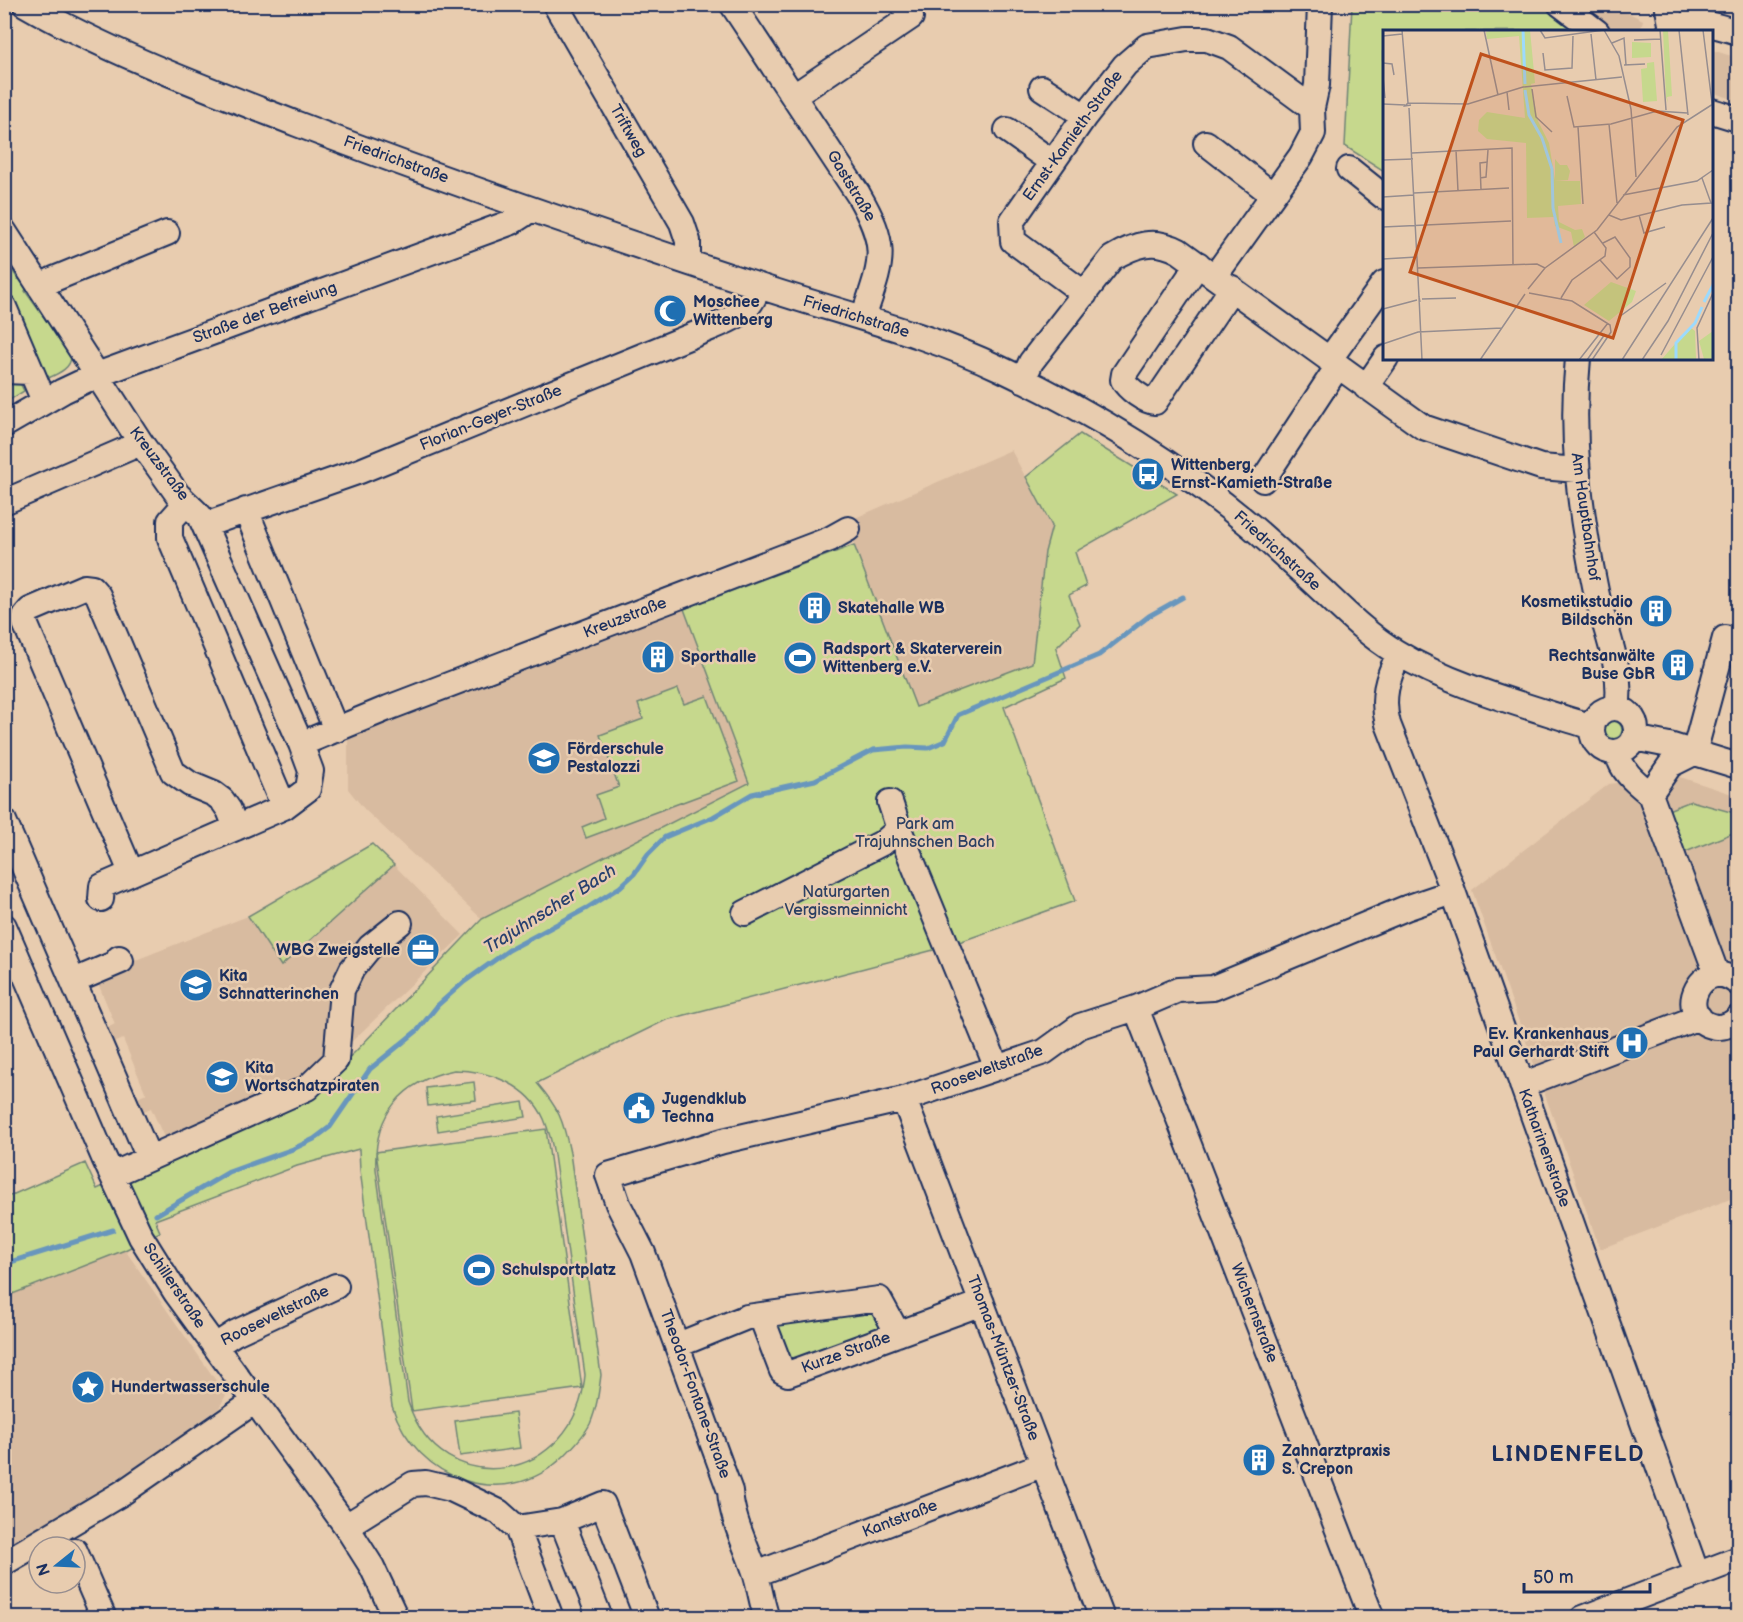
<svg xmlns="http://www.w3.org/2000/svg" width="1743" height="1622" font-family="'Balsamiq Sans',sans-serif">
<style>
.built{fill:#d8bba0}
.green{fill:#c6d88d;stroke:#708476;stroke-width:1.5;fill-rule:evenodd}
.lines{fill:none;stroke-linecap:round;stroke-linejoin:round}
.stream{stroke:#6896bd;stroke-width:5}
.minor-casing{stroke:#1b2f5e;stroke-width:28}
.minor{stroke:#e8ccaf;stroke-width:24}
.rail{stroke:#1b2f5e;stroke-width:4.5}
.labels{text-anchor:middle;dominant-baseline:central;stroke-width:5;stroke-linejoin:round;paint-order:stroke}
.street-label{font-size:16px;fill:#1b2f5e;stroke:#e8ccaf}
.poi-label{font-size:16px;font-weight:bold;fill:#1b2f5e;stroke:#e8ccaf;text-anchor:start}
.park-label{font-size:16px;fill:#2c4063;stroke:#e8ccaf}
.water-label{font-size:18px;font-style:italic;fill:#28406e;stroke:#e8ccaf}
.district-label{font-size:22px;font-weight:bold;letter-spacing:1.5px;fill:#1b2f5e;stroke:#e8ccaf}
.inset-river{fill:none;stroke:#9cdafd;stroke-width:3}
.inset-road{fill:none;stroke:#968d8f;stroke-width:1.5}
.view{fill:#bf511c;fill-opacity:0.15;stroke:#bf511c;stroke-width:3}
.inset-edge{fill:none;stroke:#1b2f5e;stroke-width:3}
</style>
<rect width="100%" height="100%" fill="#e8ccaf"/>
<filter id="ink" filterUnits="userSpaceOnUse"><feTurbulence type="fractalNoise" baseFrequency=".0167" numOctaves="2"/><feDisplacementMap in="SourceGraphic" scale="12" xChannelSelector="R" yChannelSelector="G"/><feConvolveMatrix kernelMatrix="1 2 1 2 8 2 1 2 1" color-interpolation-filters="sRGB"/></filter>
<g filter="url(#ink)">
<path class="built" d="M1569,5H1613L1643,20L1640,31H1607Z
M1712,50L1738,58V101L1712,92Z
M1011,450L1052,526L1045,552L1032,663L916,707L846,522Z
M684,609L749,783L482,919L365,810L348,789V734Z
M1674,775L1738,796V1196L1600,1249L1472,890L1609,784Z
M394,865L463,935L346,1047L329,1044L314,1069L294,1085L166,1142L151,1108L137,1114L131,1101L146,1094L123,1039L107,1045L101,1031L115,1024L95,976L248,916L281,966Z
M125,1250L226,1395L219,1408L151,1457L54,1519L5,1546V1297Z"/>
<path class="green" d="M1352,5H1547L1585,31L1384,32V171L1345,146Z
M4,258L18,279H24L28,285L25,291L71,355C72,370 54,375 42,381L12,299L7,288H5Z
M5,378L19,381L24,391L5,403Z
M1080,434L1177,494L1075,552L1086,586L1069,595L1080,624L1056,648L1066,678L1004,707L1075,901L945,947L666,1020L537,1083C559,1109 563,1119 570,1153L601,1375C599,1391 597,1408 590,1424C584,1436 573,1447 564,1456C505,1514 416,1480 392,1406L360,1170L359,1149L297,1166L155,1220L160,1232L125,1250L5,1297V1198L85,1163L97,1189L309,1094L355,1052L482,919L749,783L684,609L854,545L916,707L1032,663L1045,552L1052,526L1026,477ZM454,1070C489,1070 529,1085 544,1119C549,1131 552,1143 554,1155L585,1375C576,1483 441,1505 408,1402L376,1169C373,1115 402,1081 454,1070Z
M678,689L684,704L707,696L739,781L586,838L582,827L604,818L596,795L619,787L600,735L643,719L638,704Z
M1604 730a9 9 0 1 1 18 0a9 9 0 1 1-18 0Z
M1691,801L1738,814V831L1683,853L1668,810Z
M372,844L394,865L281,966L248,916Z
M474,1082L476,1100L428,1106L426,1088Z
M523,1102L526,1117L438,1131L436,1116Z
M546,1129L582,1388L412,1411L376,1152Z
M877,1310L883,1326L880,1336L791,1366L771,1329L779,1318Z
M515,1413L520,1448L460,1456L455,1421Z"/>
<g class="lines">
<path class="stream" d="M156,1215L229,1172L293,1149L314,1139L330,1127L370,1069L418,1030L438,1005L464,982L509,950L587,908L620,887L634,874L648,854L665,837L713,817L752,794L815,780L873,750L907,747L928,748L945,741L958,715L1099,655L1149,616L1183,597
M4,1264L113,1230"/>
<defs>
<path id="minor" d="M25,4C110,53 205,88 297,124C449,182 604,235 759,286C840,313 923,332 999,368C1088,410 1176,463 1251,526C1278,549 1303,573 1329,597C1350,617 1371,637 1396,652C1453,687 1528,706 1592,727
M555,4L682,223L688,241V262
M732,4L858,194C890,249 882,261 863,318
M1560,4L1597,32
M1667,4L1672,29
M1669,32C1690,15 1716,26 1738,32
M1042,88L1085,116
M794,96L911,17L903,4
M1312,108L1317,85L1320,4
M1712,111L1738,119
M1007,130L1052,162
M1206,143L1273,195
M1349,169L1384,197
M4,231L141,443L178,495L200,516L301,744L311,771L308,789L284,807L102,886L101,899
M1198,264L1124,374L1123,380C1128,389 1144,401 1155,402L1232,288
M40,287L54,279L167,233
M1085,294L1013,241L1012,221L1085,116L1125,65L1147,46L1187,39H1207L1229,47L1312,108L1313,133L1301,156L1215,276
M4,307L44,401
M1578,358C1570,437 1580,514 1596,591C1604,629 1624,669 1617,708
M1329,360L1384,283
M4,371L30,372
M1023,380L1031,362L1112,258C1136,244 1154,238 1179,251L1423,427L1541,467L1577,470
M1366,387L1386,358
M4,425L63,391L97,375L512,222L523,215L527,208
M1263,480L1338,366
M4,502L141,443
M186,503L170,521V538L284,807
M246,510L336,730
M205,525L360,471L713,327C738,316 749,313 759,286
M1399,654C1387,678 1381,699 1388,724L1449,880L1697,1574
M1592 730a22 22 0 1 1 44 0a22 22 0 1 1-44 0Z
M1634,738L1669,745L1738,766
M301,744L388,708L830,539L848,529
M1617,752C1622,772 1634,781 1650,794L1717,975
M1650,794L1670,765L1694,753L1725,638
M890,802L899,829L997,1068
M4,821L149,1158
M131,872L25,623V616L30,610L84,587L92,588L98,595L173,772L190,784L214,794L222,800L229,810L236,828
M745,913L884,842L899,829
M4,926L104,1158L141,1237L176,1293L346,1526L372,1567L396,1618
M74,981L121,961L119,958
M1738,983C1702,953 1673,1015 1712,1026C1722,1029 1731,1025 1738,1018
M1136,1008L1372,1618
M1522,1085L1699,1017
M904,1099L1102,1618
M112,1175L307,1088L336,1060L342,990L352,969L370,947L400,923
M761,1316L782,1371L788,1374L982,1303
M678,1345L747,1317L879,1299L898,1334
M215,1346L235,1333L336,1286
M562,1521L603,1504L647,1618
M346,1526L413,1484L426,1483L451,1489L499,1512L517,1528L562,1521L600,1618
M517,1528L551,1618
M75,1551L104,1618
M4,1563L122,1493L255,1401
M756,1574L1044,1464
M767,1618C761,1602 760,1587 755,1572C746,1545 732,1520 730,1491L643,1253L618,1204L608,1175L723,1141L904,1099L1044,1052L1080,1026L1136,1008L1178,990L1213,988L1406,908L1453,892
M1583,1618L1738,1559"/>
</defs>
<use href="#minor" class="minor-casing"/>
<use href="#minor" class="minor"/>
<path class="rail" d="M1734,68L1738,70"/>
</g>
</g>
<defs>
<symbol id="mosque-disc" viewBox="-11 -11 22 22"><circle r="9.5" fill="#1f6fb2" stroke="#e8ccaf"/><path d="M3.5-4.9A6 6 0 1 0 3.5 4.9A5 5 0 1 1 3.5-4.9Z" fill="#fff"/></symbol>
<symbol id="bus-disc" viewBox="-11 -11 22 22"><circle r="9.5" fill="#1f6fb2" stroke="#e8ccaf"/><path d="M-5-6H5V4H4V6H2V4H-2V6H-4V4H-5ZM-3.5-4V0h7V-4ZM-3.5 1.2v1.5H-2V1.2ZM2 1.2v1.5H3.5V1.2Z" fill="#fff"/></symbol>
<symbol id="building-disc" viewBox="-11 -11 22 22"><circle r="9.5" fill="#1f6fb2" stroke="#e8ccaf"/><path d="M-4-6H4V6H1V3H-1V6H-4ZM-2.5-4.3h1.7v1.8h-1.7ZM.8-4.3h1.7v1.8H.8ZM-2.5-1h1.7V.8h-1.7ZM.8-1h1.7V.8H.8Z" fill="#fff"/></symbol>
<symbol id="stadium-disc" viewBox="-11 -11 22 22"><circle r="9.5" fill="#1f6fb2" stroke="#e8ccaf"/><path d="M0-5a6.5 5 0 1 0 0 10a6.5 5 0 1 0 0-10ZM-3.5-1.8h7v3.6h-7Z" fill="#fff"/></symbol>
<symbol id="school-disc" viewBox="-11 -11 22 22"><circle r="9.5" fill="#1f6fb2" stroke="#e8ccaf"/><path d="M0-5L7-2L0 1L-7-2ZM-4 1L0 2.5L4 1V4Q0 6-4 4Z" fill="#fff"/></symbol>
<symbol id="office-disc" viewBox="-11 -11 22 22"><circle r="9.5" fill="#1f6fb2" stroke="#e8ccaf"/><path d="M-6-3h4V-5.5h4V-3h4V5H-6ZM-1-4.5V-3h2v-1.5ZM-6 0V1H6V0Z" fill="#fff"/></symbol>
<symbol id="hospital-disc" viewBox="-11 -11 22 22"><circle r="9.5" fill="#1f6fb2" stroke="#e8ccaf"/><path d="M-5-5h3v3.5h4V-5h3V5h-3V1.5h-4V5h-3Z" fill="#fff"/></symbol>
<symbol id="civic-disc" viewBox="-11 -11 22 22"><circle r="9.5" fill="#1f6fb2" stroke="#e8ccaf"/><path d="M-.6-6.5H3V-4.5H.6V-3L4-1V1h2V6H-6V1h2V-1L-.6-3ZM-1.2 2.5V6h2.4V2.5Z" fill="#fff"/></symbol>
<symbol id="sight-disc" viewBox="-11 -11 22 22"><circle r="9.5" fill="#1f6fb2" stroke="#e8ccaf"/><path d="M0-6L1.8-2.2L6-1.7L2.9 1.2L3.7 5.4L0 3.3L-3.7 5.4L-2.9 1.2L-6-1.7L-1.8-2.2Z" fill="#fff"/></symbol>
</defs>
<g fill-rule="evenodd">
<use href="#mosque-disc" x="651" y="292" width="38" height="38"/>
<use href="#bus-disc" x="1129" y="455" width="38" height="38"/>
<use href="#building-disc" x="796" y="589" width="38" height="38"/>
<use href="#building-disc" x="1637" y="592" width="38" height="38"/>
<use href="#building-disc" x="639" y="638" width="38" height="38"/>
<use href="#stadium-disc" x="781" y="639" width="38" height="38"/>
<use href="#building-disc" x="1659" y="646" width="38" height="38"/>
<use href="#school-disc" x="525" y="739" width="38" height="38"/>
<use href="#office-disc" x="404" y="931" width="38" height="38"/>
<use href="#school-disc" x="177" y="966" width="38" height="38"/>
<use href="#hospital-disc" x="1613" y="1024" width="38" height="38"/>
<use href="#school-disc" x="203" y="1058" width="38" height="38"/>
<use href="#civic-disc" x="620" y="1089" width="38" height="38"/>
<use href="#stadium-disc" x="460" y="1251" width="38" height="38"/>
<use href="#sight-disc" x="69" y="1368" width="38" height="38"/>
<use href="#building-disc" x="1240" y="1441" width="38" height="38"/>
</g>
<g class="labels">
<g class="street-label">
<text transform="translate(628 131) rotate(60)">Triftweg</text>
<text transform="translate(1073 136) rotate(-54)">Ernst-Kamieth-Straße</text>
<text transform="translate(396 160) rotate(20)">Friedrichstraße</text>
<text transform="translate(851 186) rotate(59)">Gaststraße</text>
<text transform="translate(265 313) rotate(-20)">Straße der Befreiung</text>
<text transform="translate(856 317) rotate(17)">Friedrichstraße</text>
<text transform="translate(491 418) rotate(-22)">Florian-Geyer-Straße</text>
<text transform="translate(159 464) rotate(53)">Kreuzstraße</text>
<text transform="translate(1585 517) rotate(82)">Am Hauptbahnhof</text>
<text transform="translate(1277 551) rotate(42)">Friedrichstraße</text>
<text transform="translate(625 618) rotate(-21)">Kreuzstraße</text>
<text transform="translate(987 1070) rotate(-20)">Rooseveltstraße</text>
<text transform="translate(1544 1148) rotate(70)">Katharinenstraße</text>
<text transform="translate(174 1286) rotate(56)">Schillerstraße</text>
<text transform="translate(1254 1313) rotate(69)">Wichernstraße</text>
<text transform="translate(275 1316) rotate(-26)">Rooseveltstraße</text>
<text transform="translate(846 1353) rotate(-20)">Kurze Straße</text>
<text transform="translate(1003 1358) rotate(69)">Thomas-Müntzer-Straße</text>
<text transform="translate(695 1394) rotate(70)">Theodor-Fontane-Straße</text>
<text transform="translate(900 1519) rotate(-21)">Kantstraße</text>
</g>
<g class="poi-label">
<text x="693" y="302">Moschee<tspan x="693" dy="18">Wittenberg</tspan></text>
<text x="1171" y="465">Wittenberg,<tspan x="1171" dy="18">Ernst-Kamieth-Straße</tspan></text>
<text x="1633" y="602" text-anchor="end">Kosmetikstudio<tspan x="1633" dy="18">Bildschön</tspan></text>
<text x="838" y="608">Skatehalle WB</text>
<text x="823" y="649">Radsport &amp; Skaterverein<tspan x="823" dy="18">Wittenberg e.V.</tspan></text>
<text x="1655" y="656" text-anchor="end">Rechtsanwälte<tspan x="1655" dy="18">Buse GbR</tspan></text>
<text x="681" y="657">Sporthalle</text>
<text x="567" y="749">Förderschule<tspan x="567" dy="18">Pestalozzi</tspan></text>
<text x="400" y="950" text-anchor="end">WBG Zweigstelle</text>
<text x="219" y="976">Kita<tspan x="219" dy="18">Schnatterinchen</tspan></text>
<text x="1609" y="1034" text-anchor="end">Ev. Krankenhaus<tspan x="1609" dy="18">Paul Gerhardt Stift</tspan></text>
<text x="245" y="1068">Kita<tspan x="245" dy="18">Wortschatzpiraten</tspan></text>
<text x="662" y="1099">Jugendklub<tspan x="662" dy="18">Techna</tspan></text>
<text x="502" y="1270">Schulsportplatz</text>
<text x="111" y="1387">Hundertwasserschule</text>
<text x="1282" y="1451">Zahnarztpraxis<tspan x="1282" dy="18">S. Crepon</tspan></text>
</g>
<g class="park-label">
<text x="925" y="824">Park am<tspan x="925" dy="18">Trajuhnschen Bach</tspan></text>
<text x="846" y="892">Naturgarten<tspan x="846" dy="18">Vergissmeinnicht</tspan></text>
</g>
<g class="water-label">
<text transform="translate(550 909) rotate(-32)">Trajuhnscher Bach</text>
</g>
<g class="district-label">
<text x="1568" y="1454">LINDENFELD</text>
</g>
</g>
<g transform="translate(1383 30)">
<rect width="330" height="330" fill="#e8ccaf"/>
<path d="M110,0H147L152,53L148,54L155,91L166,113L172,150V129L177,135H184L187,141L185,150L172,151H197L198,174L175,176L176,192L192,200L199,199L202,207L191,217L188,202L172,196L171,187L144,188L143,113L104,109L95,101L96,90L104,82L142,88L136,6L104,9L103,2ZM280,0H285L289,66L284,67L285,73L283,67ZM249,12L268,13V27L249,28ZM271,32L274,71L260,72L258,39L264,38V33ZM228,252L253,261L249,272L226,291L201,275ZM307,297L312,301L313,329L278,330ZM330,301V328L321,329L316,311Z" fill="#c6d88d"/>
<path class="inset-river" d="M140,0L142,54M142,60L146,85L159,108L169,139L170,178L178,213M321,272L330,255M293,330V313L312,293L319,277"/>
<path class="inset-road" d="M19,0L25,73M101,0L115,65M157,0L162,8L221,0M221,0L236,26L248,79L253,147M277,0L283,80M296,0L305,85M320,0L330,81M208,4L213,50M0,6L19,4M251,10L278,9M229,13L241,8L243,35M160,23L162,40L189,38L190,6M0,33L9,34L11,45M241,35L262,34M0,47L2,68M149,59L153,87L169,102M124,62L126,80M184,66L191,97L228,94L274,81L304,83M0,74L22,75M28,75L22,76L25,73L85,74L140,57L239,47M26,78L36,267M226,94L234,173M195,97L200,174M73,120L75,161M29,123L129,118L130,235M0,130L30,129M97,148L103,147L105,120M98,160L97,133L105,132M31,163L126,158M240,165L314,151L330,140M0,167L31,165M226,185L238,190L299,175L328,173L319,148M256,185L261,203L282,197M0,197L128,191M0,229L34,227M217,230L234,249L247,237V228L232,207L220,213M35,238L154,234L162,238M145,259L162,238L214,200L294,97L330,74M146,263L189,271L227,295L228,302L209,330M178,268L189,250L222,226L223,218L211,202M39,269L73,268M37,272L36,267L39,330M0,279L34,270M236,287L283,253M0,314L35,302L119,298M278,325L330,227M97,330L142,264M196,330L225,293M204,330L222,304M239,330L330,188M259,330L285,291L330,203M316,330L314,298L330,263"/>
<path class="view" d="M98,24L300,90L230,308L27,242Z"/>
<rect width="330" height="330" class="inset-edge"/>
</g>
<rect width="1743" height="1622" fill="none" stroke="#e8ccaf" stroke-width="24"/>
<rect x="12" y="12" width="1719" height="1598" fill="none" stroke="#1b2f5e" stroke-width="2" filter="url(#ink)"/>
<g transform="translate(57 1565) rotate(252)"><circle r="28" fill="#e8ccaf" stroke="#968d8f" stroke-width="1.5"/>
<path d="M0-4.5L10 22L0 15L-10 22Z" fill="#1f6fb2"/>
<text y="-9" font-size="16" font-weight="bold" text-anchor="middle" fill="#1b2f5e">N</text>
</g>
<path d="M1524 1583v9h126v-9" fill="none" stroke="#1b2f5e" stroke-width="3"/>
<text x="1533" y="1583" font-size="18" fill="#1b2f5e" stroke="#e8ccaf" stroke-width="4.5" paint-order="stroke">50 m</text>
</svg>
